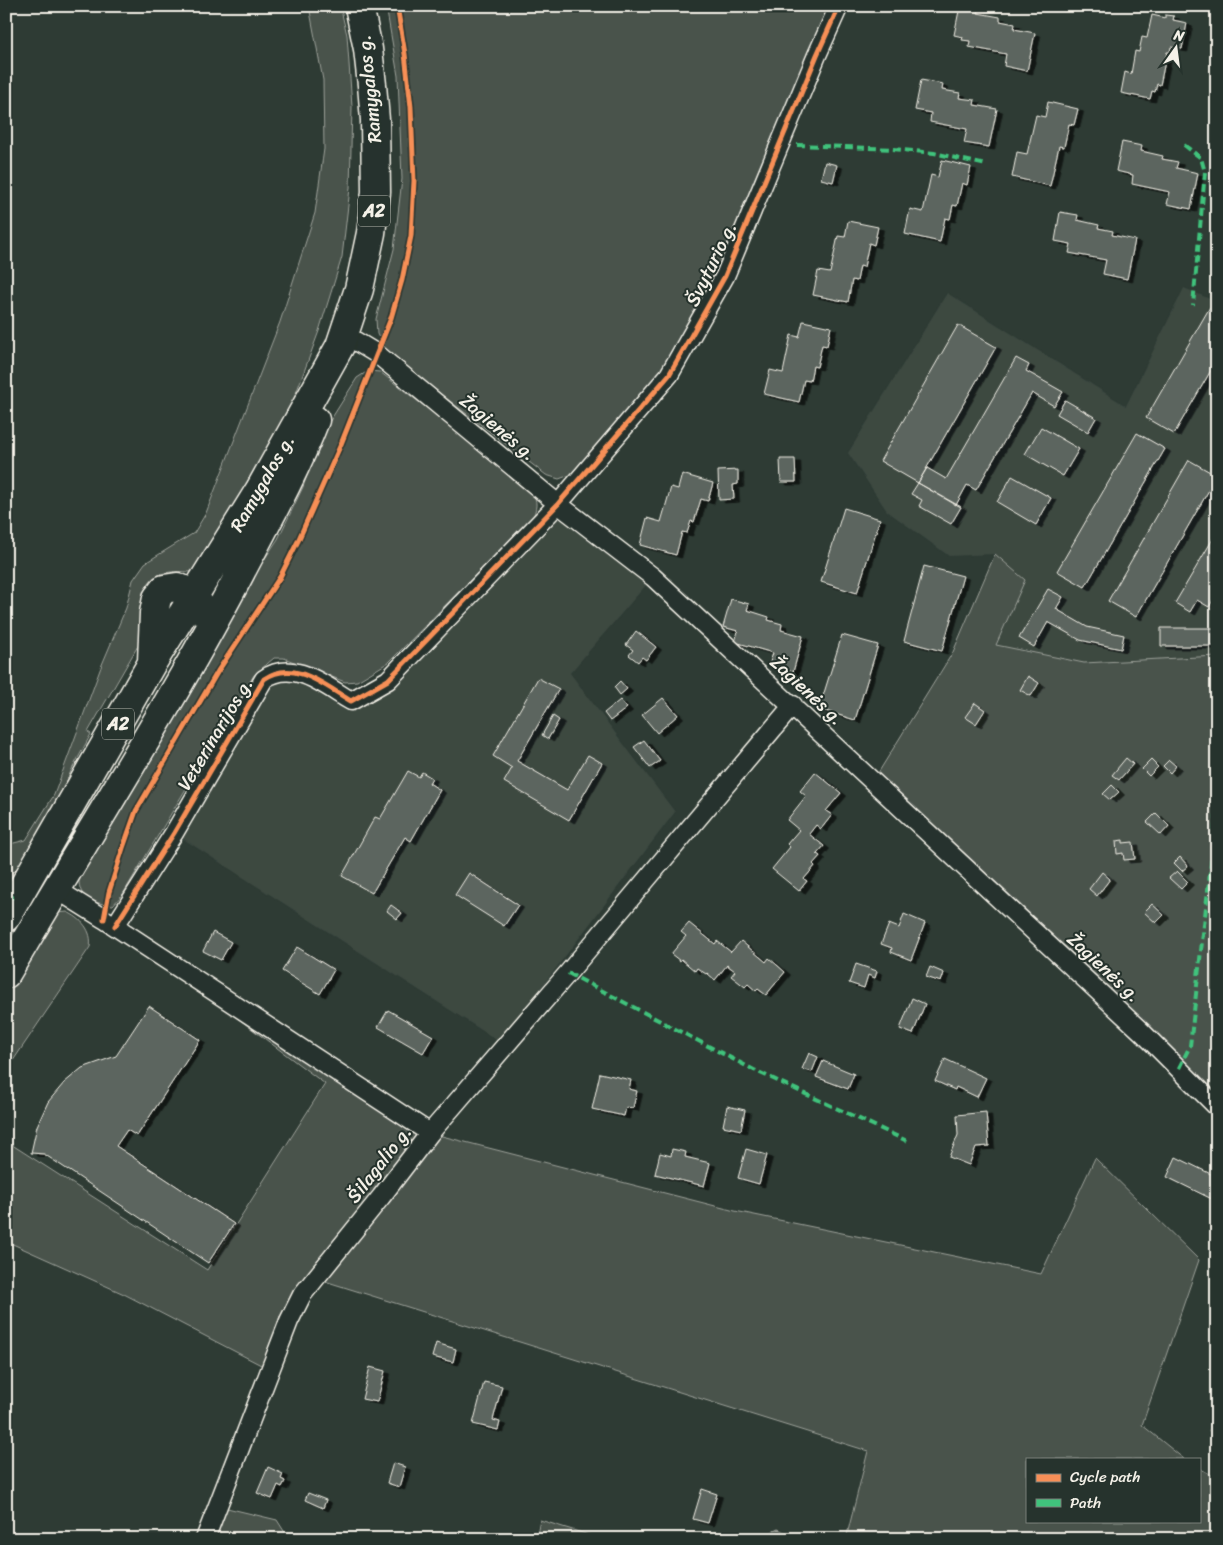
<svg xmlns="http://www.w3.org/2000/svg" width="1223" height="1545" font-family="Sriracha,sans-serif">
<style>
.built{fill:#3c4841}
.green{fill:#48524c;stroke:#9ea29a}
.water{fill:#6f7770;stroke:#a4a8a0}
.building{fill:#5c655e;stroke:#f4f1e8;filter:url(#shadow)}
.lines{fill:none;stroke-linecap:round;stroke-linejoin:round}
.street-casing{stroke:#f4f1e8;stroke-width:21}
.highway-casing{stroke:#f4f1e8;stroke-width:31}
.street{stroke:#26332d;stroke-width:18}
.highway{stroke:#26332d;stroke-width:28}
.quiet{stroke:#40c37c;stroke-width:4;stroke-dasharray:8 4;stroke-linecap:butt}
.cycleway-casing{stroke:#26332d;stroke-width:8}
.cycleway{stroke:#f78f57;stroke-width:5}
.labels{text-anchor:middle;dominant-baseline:central;stroke-width:4;stroke-linejoin:round;paint-order:stroke}
.shield{fill:#26332d;stroke:#b6b8b0;stroke-width:1}
.shield-label{font-size:18px;font-weight:bold;fill:#f4f1e8}
.street-label{font-size:19px;fill:#f4f1e8;stroke:#26332d}
</style>
<defs>
<filter id="shadow"><feDropShadow dx="5.5" dy="3" stdDeviation="0" flood-color="#0009"/></filter>
</defs>
<rect width="100%" height="100%" fill="#2e3b34"/>
<filter id="ink" filterUnits="userSpaceOnUse"><feTurbulence type="fractalNoise" baseFrequency=".02" numOctaves="2"/><feDisplacementMap in="SourceGraphic" scale="10" xChannelSelector="R" yChannelSelector="G"/><feConvolveMatrix kernelMatrix="1 2 1 2 8 2 1 2 1" color-interpolation-filters="sRGB"/></filter>
<g filter="url(#ink)">
<path class="built" d="M1184,288L1217,302V656L1084,663L996,645L995,554L949,556L887,511L848,453L947,293L1126,406Z
M558,504L653,577L570,673L675,812L500,1042L174,833L264,679L281,671L351,701L388,680Z"/>
<path class="green" d="M309,6H340L347,35L352,107L350,188L342,257L319,331L278,442L198,566L190,572C125,567 153,607 139,644L88,732L91,734L71,771L56,807L13,879L6,882V845L26,840L54,795L101,667L126,608L133,580L145,563L194,533L206,513L280,322L315,213L324,149L323,80Z
M386,6H828L722,258L677,347L648,393L570,475L559,479L546,475L385,351L377,334L376,319L394,249L402,179L398,76Z
M368,371L380,372L529,487C537,498 538,505 533,517L389,662L357,681L345,682L284,658H274L254,675L123,894L113,905C87,903 75,896 80,868L233,606L278,539L303,487L318,443L328,424L357,378Z
M995,554L1025,580L996,645L1084,663L1217,656V1103L875,778L953,652Z
M67,912C81,918 93,931 90,947L6,1071V993L49,919L58,913Z
M115,926L430,1133L735,1211L1041,1274L1095,1158L1199,1260L1142,1425L1184,1459H1027V1521H1199V1468L1217,1478V1539H846L868,1451L315,1278L289,1321L280,1316L263,1366L124,1294L6,1241V1141L207,1270L325,1084Z
M258,1405L227,1508L277,1520L289,1539H210Z
M540,1520L602,1539H536Z"/>
<path class="water" d="M778,1529L787,1533L791,1539H757Z"/>
<path class="building" d="M960,6L979,8L978,13L1000,17V21L1015,24L1014,29L1035,33L1027,71L1004,66L1006,54L969,47L970,41L962,40L963,37L954,35Z
M1152,15L1165,18V15L1174,16L1173,20L1187,23L1182,49L1171,47L1170,52H1167L1160,85L1157,84L1155,92L1152,91L1150,99L1121,93L1125,72L1131,74L1135,51L1139,52L1142,37L1147,38Z
M921,80L943,84L942,90L960,93L959,98L975,100L974,105L997,109L989,147L964,143L967,129L930,122L931,113L915,110Z
M1048,102L1078,109L1074,125L1069,124L1064,147L1059,146L1050,186L1012,177L1017,152L1027,154L1036,115L1045,117Z
M1122,142L1142,146L1141,151L1163,156L1162,159L1178,162L1176,168L1198,173L1191,209L1167,204L1170,192L1132,184L1133,175L1116,171Z
M942,160L971,167L967,185L962,183L957,206L953,205L950,219L945,218L940,242L905,234L910,209L923,212L931,175L938,177Z
M825,162L837,165L833,182L821,179Z
M1060,212L1078,215L1077,220L1099,225L1098,228L1113,231L1112,235L1135,240L1127,279L1103,274L1106,260L1069,253L1071,244L1055,241Z
M848,221L878,227L874,245L869,243L864,267L860,266L857,281L852,280L848,302L813,295L818,271L830,273L838,236L845,237Z
M1210,307L1217,311V360L1174,434L1146,418Z
M803,321L831,327L827,346L822,345L817,367L813,366L810,381L804,380L799,402L764,394L770,370L783,373L791,335L799,337Z
M958,325L996,347L918,483L880,461Z
M1016,358L1029,365L1026,371L1063,392L1054,406L1032,393L976,490L967,485L956,505L918,483L927,468L946,479Z
M1065,400L1096,418L1088,432L1057,414Z
M1041,427L1079,449L1063,476L1025,454Z
M1137,433L1165,449L1085,587L1057,571Z
M780,459H795L796,482H781Z
M1189,460L1217,476L1136,617L1108,601Z
M738,470V484L733,485L734,499L719,500L718,471Z
M682,474L713,483L708,501L701,499L694,522L691,521L687,533L682,532L676,555L640,545L647,518L661,522L671,487L678,489Z
M1012,476L1051,498L1036,525L997,502Z
M918,483L961,507L951,524L919,506L922,500L911,494Z
M844,508L880,519L857,593L821,582Z
M1217,532V593L1209,607L1197,600L1190,612L1175,603Z
M924,566L963,576L942,651L904,641Z
M1048,589L1063,597L1056,609L1087,627L1124,635L1121,649L1080,640L1048,622L1034,647L1019,638Z
M731,599L749,604L747,610L769,617L768,620L782,624L781,630L803,636L793,672L769,665L773,653L735,642L738,631L723,627Z
M1161,628H1217V646H1161Z
M636,631L656,647L646,660L642,657L638,662L629,655L633,650L626,645Z
M842,635L878,645L855,720L819,709Z
M1028,676L1039,683L1031,696L1020,690Z
M538,678L559,689L517,761L567,790L588,755L602,763L569,820L504,782L512,768L493,756Z
M620,681L627,689L620,695L614,687Z
M663,698L678,715L657,733L642,715Z
M620,700L627,708L610,721L604,713Z
M975,703L985,710L976,724L965,717Z
M553,716L559,720L548,739L542,735Z
M644,740L660,761L650,768L634,747Z
M1126,758L1133,764L1119,780L1112,775Z
M1151,760L1158,767L1149,776L1142,769Z
M1169,760L1176,766L1170,773L1163,766Z
M408,771L419,777L422,772L432,778L429,783L440,790L411,841L405,837L372,893L342,876L375,817L380,819Z
M815,772L841,793L826,811L832,815L821,829L816,825L809,834L824,846L817,854L820,856L813,864L815,866L804,879L807,881L799,891L772,869L790,847L787,844L799,830L787,820L806,796L800,791Z
M1112,785L1119,792L1110,800L1103,794Z
M1156,813L1169,826L1161,835L1147,822Z
M1123,840V843L1133,842L1135,859L1124,860L1123,853L1117,854L1116,841Z
M1180,857L1188,866L1182,871L1174,863Z
M1177,871L1188,882L1181,889L1169,878Z
M1102,872L1110,879L1097,896L1089,889Z
M469,873L518,905L504,926L455,895Z
M1152,904L1164,915L1156,923L1144,912Z
M391,905L402,913L397,919L387,911Z
M904,914L925,923L911,960L891,952L892,948L881,944L889,924L899,928Z
M689,923L715,944L717,941L731,952L741,941L766,962L769,958L785,972L766,995L758,989L756,991L748,984L745,987L731,976L735,971L727,965L715,980L707,973L706,974L697,968L695,971L681,959L680,961L671,954L686,936L681,932Z
M213,932L231,942L221,960L203,951Z
M297,947L334,970L320,994L282,971Z
M856,964L877,971L875,978L868,975L864,988L849,983Z
M930,967L944,973L941,982L926,977Z
M912,998L925,1004L913,1034L900,1029Z
M149,1006L200,1040L137,1136L127,1130L116,1146L234,1224L208,1263L44,1154L31,1153L37,1126L48,1102L64,1083L82,1068L116,1056Z
M388,1010L433,1036L423,1053L378,1027Z
M809,1053L818,1057L812,1072L802,1069Z
M945,1059L986,1078L977,1097L956,1087L955,1090L935,1081Z
M823,1061L854,1074L848,1089L816,1077Z
M600,1073L631,1080L629,1089L637,1091L633,1108L626,1107L624,1116L592,1109Z
M727,1106L745,1110L741,1130L723,1126Z
M986,1112L989,1146L976,1147L969,1165L949,1157L958,1135L957,1115Z
M672,1149L686,1152L685,1157L710,1163L704,1186L655,1174L660,1153L671,1156Z
M746,1149L767,1155L759,1184L738,1178Z
M1176,1157L1217,1177L1216,1201L1167,1177Z
M436,1343L456,1349L453,1362L432,1357Z
M370,1367L385,1371L377,1402L362,1399Z
M484,1382L502,1386L493,1420L500,1422L498,1430L473,1424Z
M1217,1415V1435L1209,1431Z
M393,1463L405,1467L399,1487L387,1483Z
M268,1467L283,1474L281,1479L285,1481L282,1487L278,1485L272,1499L257,1493Z
M702,1489L717,1494L708,1523L693,1519Z
M308,1493L326,1500L323,1508L305,1500Z"/>
<g class="lines">
<defs>
<path id="street" d="M344,334L377,354L558,504L653,577L1142,1032L1217,1107
M56,889L104,919L430,1133
M115,926L174,833L264,679C294,658 325,686 351,701L388,680L558,504L669,375L725,276L817,55L839,6
M205,1539L289,1321L302,1295L381,1197L430,1133L568,973L793,705"/>
<path id="highway" d="M152,662L154,613L157,598L164,589L177,587L194,594L202,610
M6,917L152,663L259,491L340,346L359,289L371,233L376,192L375,120L372,85L368,49L359,6
M6,974C82,844 164,716 235,583C263,529 293,477 315,420"/>
</defs>
<use href="#street" class="street-casing"/>
<use href="#highway" class="highway-casing"/>
<use href="#street" class="street"/>
<use href="#highway" class="highway"/>
<path class="quiet" d="M797,145L892,149L934,153L986,165
M1184,145L1201,158L1205,172L1193,305
M6,895L17,899
M568,973L754,1070L907,1141
M1179,1068L1190,1046L1217,812"/>
<defs>
<path id="cycleway" d="M104,919L109,892L123,848L136,811L218,671L280,577L298,541L341,444L391,318L402,280L411,236L414,181L411,107L405,54L397,6
M115,926L174,833L264,679C294,658 325,686 351,701L388,680L558,504L669,375L725,276L817,55L839,6"/>
</defs>
<use href="#cycleway" class="cycleway-casing"/>
<use href="#cycleway" class="cycleway"/>
</g>
</g>
<g class="labels">
<g class="shield">
<rect x="358" y="195.5" width="32" height="31" rx="4"/>
<rect x="102" y="708.5" width="32" height="31" rx="4"/>
</g>
<g class="shield-label">
<text x="374" y="211">A2</text>
<text x="118" y="724">A2</text>
</g>
<g class="street-label">
<text transform="translate(369 89) rotate(-96)">Ramygalos g.</text>
<text transform="translate(711 264) rotate(-64)">Švyturio g.</text>
<text transform="translate(498 427) rotate(40)">Žagienės g.</text>
<text transform="translate(262 483) rotate(-60)">Ramygalos g.</text>
<text transform="translate(807 690) rotate(43)">Žagienės g.</text>
<text transform="translate(215 734) rotate(-59)">Veterinarijos g.</text>
<text transform="translate(1104 967) rotate(43)">Žagienės g.</text>
<text transform="translate(379 1164) rotate(-52)">Šilagalio g.</text>
</g>
</g>
<rect width="1223" height="1545" fill="none" stroke="#26332d" stroke-width="25"/>
<rect x="12" y="12" width="1198" height="1520" fill="none" stroke="#f4f1e8" stroke-width="2" filter="url(#ink)"/>
<rect x="1026" y="1458" width="175" height="65" fill="#26332d" stroke="#787f78"/>
<rect x="1036" y="1474" width="25" height="8" fill="#f78f57" stroke="#787f78"/>
<text x="1070" y="1482" font-size="15" fill="#f4f1e8">Cycle path</text>
<rect x="1036" y="1499" width="25" height="8" fill="#40c37c" stroke="#787f78"/>
<text x="1070" y="1508" font-size="15" fill="#f4f1e8">Path</text>
<g transform="translate(1176 48) rotate(14)" stroke="#26332d" stroke-width="4" paint-order="stroke">
<path d="M0-4L9 19L0 12L-9 19Z" fill="#f4f1e8"/>
<text y="-8" font-size="14" font-weight="bold" text-anchor="middle" fill="#f4f1e8">N</text>
</g>
</svg>
